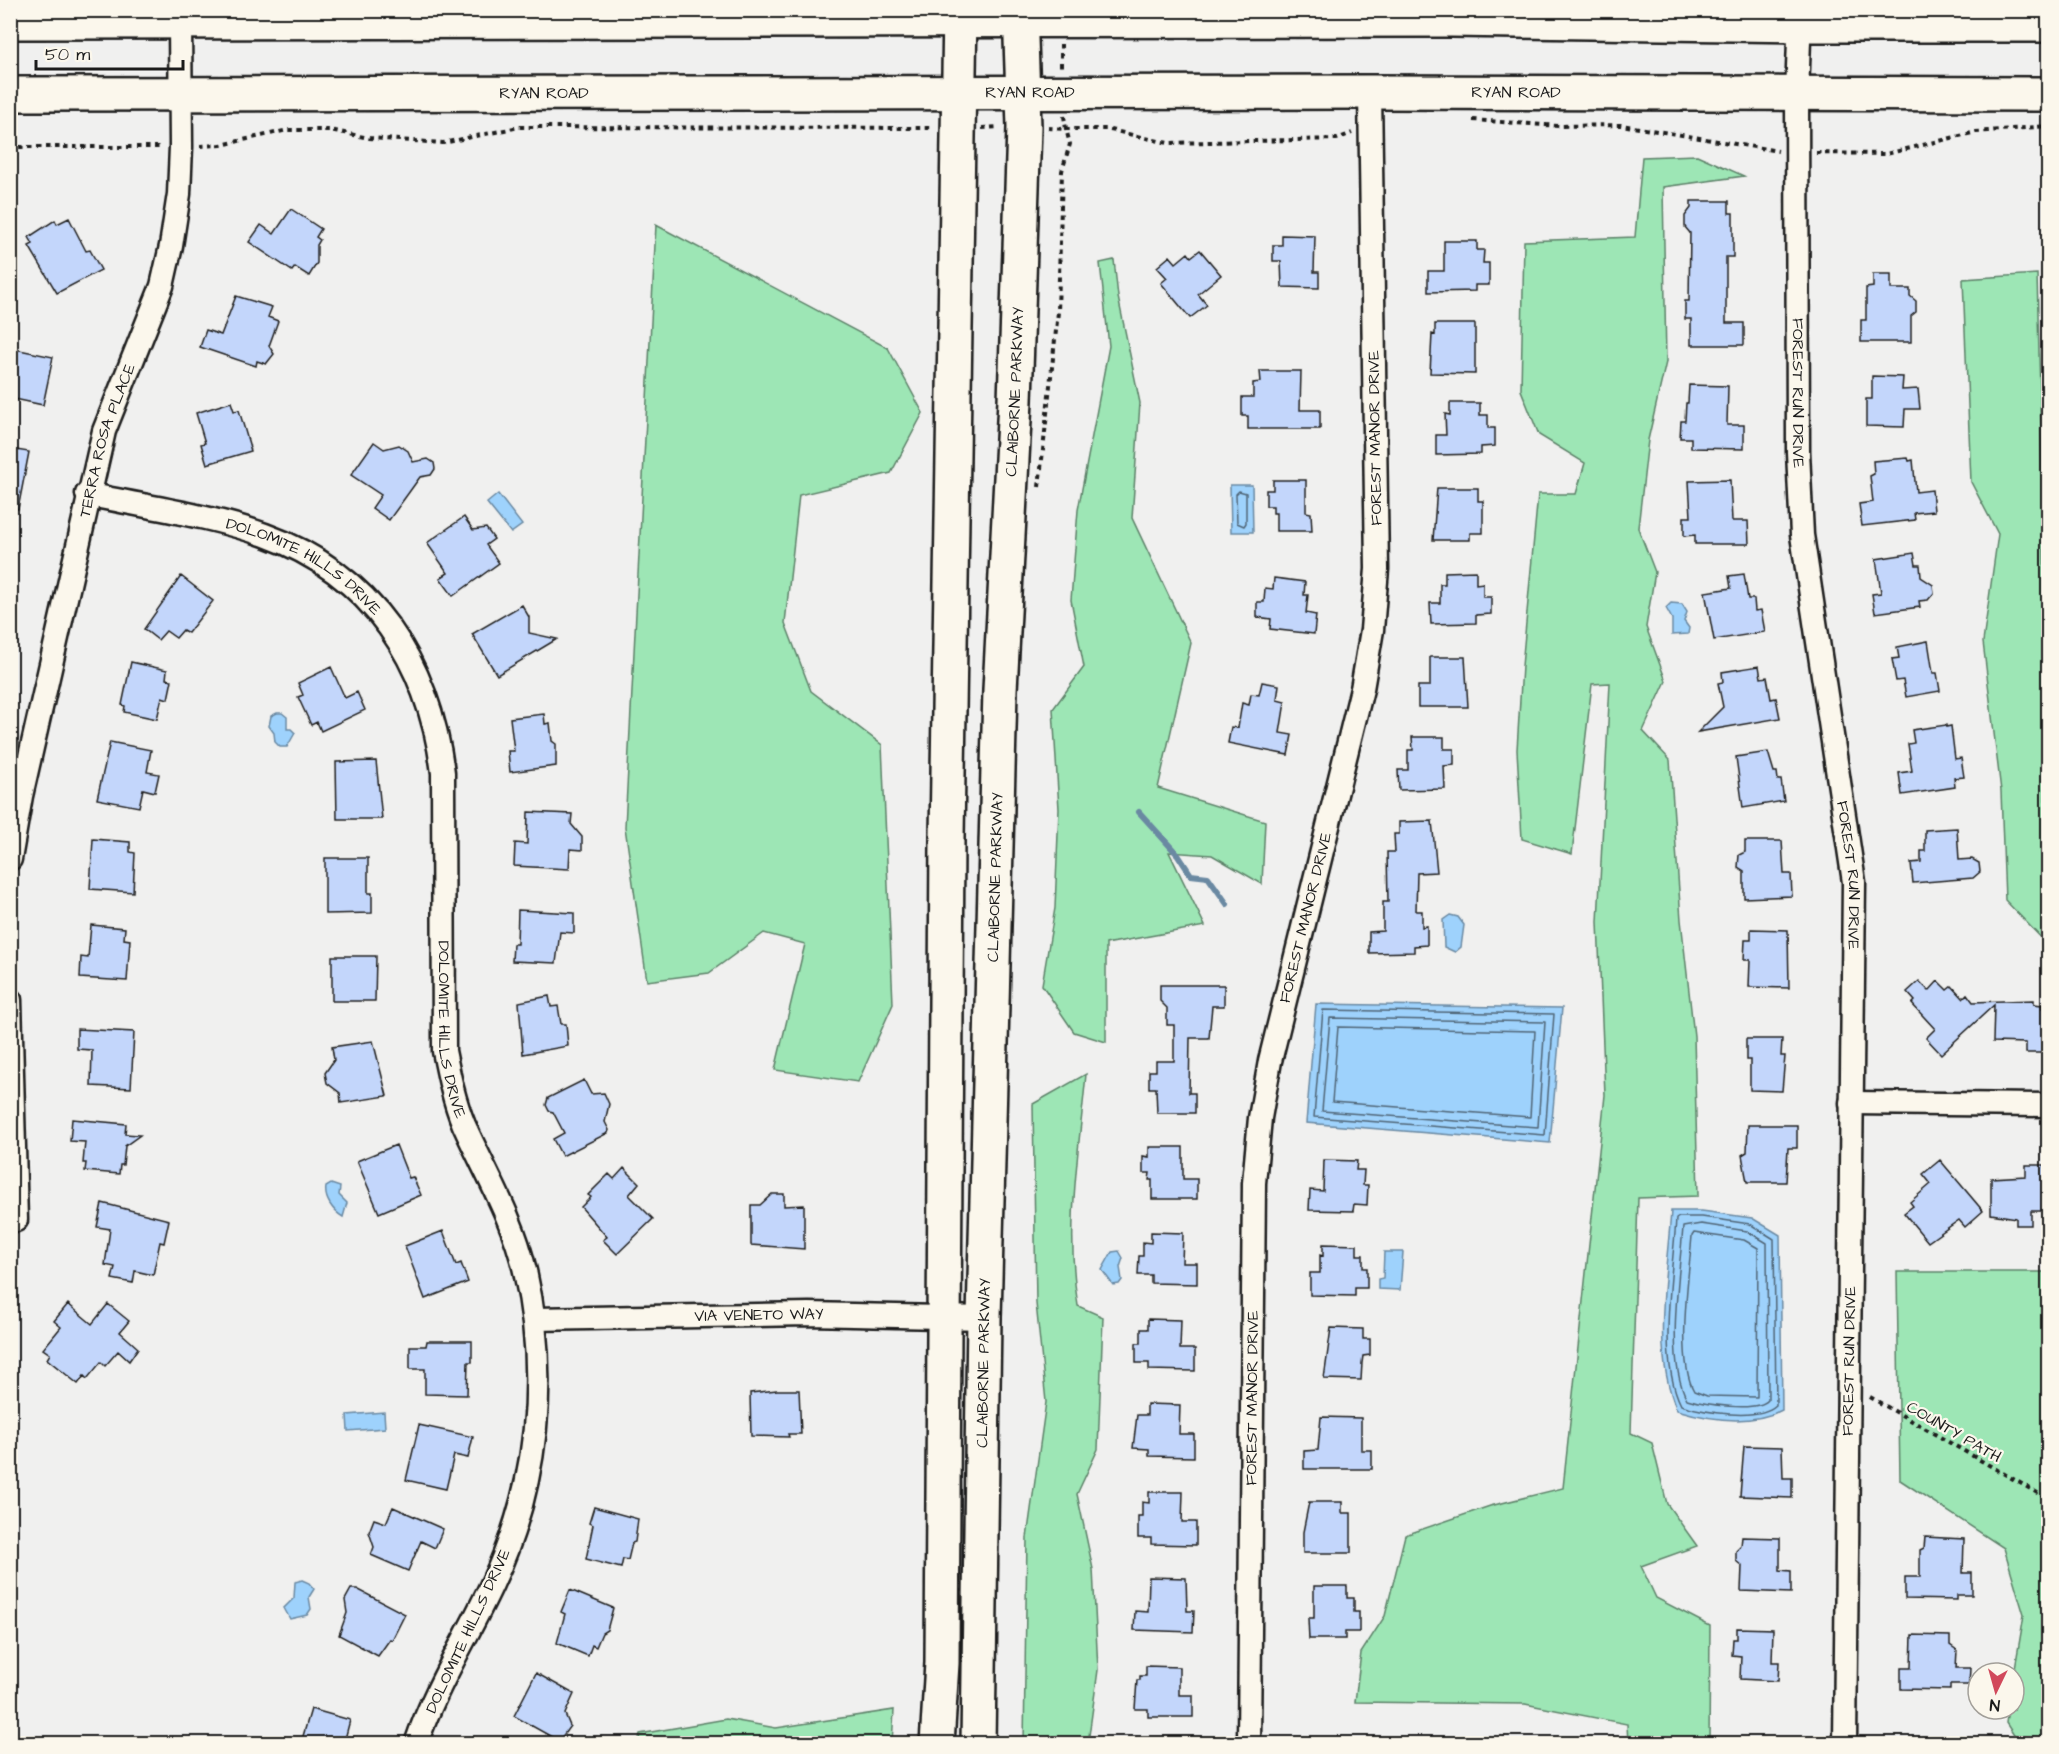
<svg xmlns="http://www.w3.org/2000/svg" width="2059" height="1754" font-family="'Architects Daughter',sans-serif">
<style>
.green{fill:#9de6b5;stroke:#5c8168;stroke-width:1.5}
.water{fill:#9ed2fc;stroke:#6a89a2;stroke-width:1.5}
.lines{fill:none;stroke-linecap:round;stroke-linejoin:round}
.shore{stroke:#506576;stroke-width:1.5}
.stream{stroke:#6a89a2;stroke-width:6}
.building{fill:#c3d6fb;stroke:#1c1c1c;stroke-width:1.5}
.street-casing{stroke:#1c1c1c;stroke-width:27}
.secondary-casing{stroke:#1c1c1c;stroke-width:38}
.path{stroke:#1c1c1c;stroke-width:4;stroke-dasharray:4.5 4.5;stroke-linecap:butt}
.street{stroke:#fbf7ec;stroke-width:22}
.secondary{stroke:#fbf7ec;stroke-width:33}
.labels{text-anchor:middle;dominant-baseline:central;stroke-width:4.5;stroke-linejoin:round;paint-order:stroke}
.street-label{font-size:16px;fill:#1c1c1c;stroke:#fbf7ec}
</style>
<rect width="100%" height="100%" fill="#f0f0ef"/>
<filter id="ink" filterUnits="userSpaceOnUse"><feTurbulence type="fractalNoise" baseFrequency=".0167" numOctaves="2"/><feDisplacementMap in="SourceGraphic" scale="12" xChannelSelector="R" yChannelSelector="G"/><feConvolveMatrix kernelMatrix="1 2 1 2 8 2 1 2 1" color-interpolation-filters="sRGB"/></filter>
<g filter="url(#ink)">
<path class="green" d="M1697,155L1744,176L1663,187L1666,362L1648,440L1638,528L1655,572L1646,627L1666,681L1643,731L1670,760L1681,920L1694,1036L1698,1196L1638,1198L1631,1433L1652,1443L1667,1504L1697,1546L1641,1566L1656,1598L1710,1626L1709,1743L1628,1744L1627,1724L1525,1704L1355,1702L1361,1653L1385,1616L1405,1535L1490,1506L1563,1488L1605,1095L1598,922L1610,683L1592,684L1572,854L1522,839L1517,750L1522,666L1538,494H1576L1585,463L1539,435L1521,390L1524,241L1635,237L1642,157Z
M656,225L888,348L923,413L891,473L799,495L785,623L811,691L882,745L893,1004L858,1082L775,1070L805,944L764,933L709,973L647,981L625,827Z
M1114,260L1118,297L1140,403L1132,518L1191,643L1158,788L1265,821L1262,884L1212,855L1169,852L1205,926L1106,944V1042L1074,1032L1042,985L1055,908L1059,809L1053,709L1084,667L1071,600L1078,510L1109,346L1100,263Z
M2037,274L2048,713L2045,800L2048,807V945L2005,900L2001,791L1983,642L1998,534L1971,482L1963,279Z
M1086,1074C1079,1151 1065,1229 1078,1306L1103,1317L1098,1449L1077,1494L1093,1569L1098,1670L1088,1743H1024L1027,1538L1046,1402L1036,1303L1033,1104Z
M1897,1272H2048V1728L2037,1743H2019L2006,1723L2008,1709H2014V1674L2024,1615L2004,1548L1900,1480Z
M894,1710L892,1743H638L640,1734L726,1719L776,1728Z"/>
<path class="water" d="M1230,485H1252L1253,532H1231Z
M498,494L522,525L511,533L487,503Z
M1671,603L1682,604L1687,612L1684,621L1689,628L1688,634L1672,635V619L1666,608Z
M277,713H282L287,717V729H291L295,733L287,747H280L275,742L274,733L269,726L271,716Z
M1450,915L1458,917L1464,925L1461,947L1455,952L1444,947L1443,920Z
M1316,1004L1562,1008L1550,1143L1306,1123Z
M331,1184L340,1187L339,1195L347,1203L343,1217C333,1211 324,1199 326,1187Z
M1671,1211H1702L1752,1218L1780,1235L1782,1410C1750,1426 1710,1420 1677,1410C1651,1351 1667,1274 1671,1211Z
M1119,1251L1123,1258L1120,1267L1122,1280L1119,1284L1113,1285L1102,1270L1112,1252Z
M1384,1252H1403L1400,1290L1378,1289V1279L1383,1278Z
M384,1412L385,1428L348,1431L347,1415Z
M302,1580L309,1583L314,1589L309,1597L311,1609L307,1615L290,1619L284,1608L294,1598L295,1582Z"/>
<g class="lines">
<path class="shore" d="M1239,491L1246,493V523L1244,526L1237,523L1236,494Z
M1323,1010L1554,1014L1545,1135L1314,1117Z
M1330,1018L1545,1022L1538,1127L1322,1111Z
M1338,1027L1535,1031L1530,1117L1332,1102Z
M1702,1217L1750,1224L1774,1239L1776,1405C1758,1422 1703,1412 1681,1405C1657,1358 1673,1272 1676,1219L1679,1217Z
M1701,1224L1747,1231L1767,1243L1768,1400C1757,1413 1703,1404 1687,1399C1665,1360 1680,1272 1683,1227Z
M1694,1233L1744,1240L1758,1248L1757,1397L1707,1396L1694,1391C1676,1359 1689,1274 1692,1236Z"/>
<path class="stream" d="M1139,812L1178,855L1191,875L1208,877L1227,904"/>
</g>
<path class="building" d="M1691,201H1729V213H1733V257H1726V323H1744V345H1691V319H1685V301H1689L1690,233L1685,227V216L1691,208Z
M291,209L321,229L316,237L320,240L317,245V263L309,276L295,267L292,271L249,242L261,225L274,234Z
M69,218L86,251L90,250L101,270L57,293L29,246L33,244L29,237L55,220L57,224Z
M1282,235L1315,236L1314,272H1319V288L1282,287L1281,261H1273V245H1282Z
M1444,241H1477V250H1484L1483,263H1489V285H1475V291L1428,292V271H1444Z
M1200,250L1221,275L1198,294L1207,305L1190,318L1161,283L1167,278L1157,267L1170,256L1176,263L1188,253L1191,257Z
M1873,274H1891V289H1910V296L1916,301V312L1911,316V342H1861V320H1866V288L1873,287Z
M236,296L272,307L268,317L278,321L269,346L274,354L266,364L257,361L256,366L200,347L206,330L221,335Z
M1435,324H1475V374L1430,373L1432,334L1435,335Z
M10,348L53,357L43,405L10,398Z
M1260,371H1301L1300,410H1320V429H1248V416H1242V397H1253V383L1261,382Z
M1872,376L1903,377L1902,390L1918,389L1920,409H1905L1904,427L1866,426V399H1872Z
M1689,385L1728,386L1727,425H1744V449L1691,448V438H1680L1681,421H1685L1686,403H1688Z
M231,402L234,411L239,410L251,451L207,464L201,444L205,443L196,413Z
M1450,403H1480V415H1488V428H1495V446L1481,447V454L1436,455V435H1446L1445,414L1450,415Z
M374,442L384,449L399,445L408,451L413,462L428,459L434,463L435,469L431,475L420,477L389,520L372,508L381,495L351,475Z
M10,449L29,452L18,509H10Z
M1908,458L1909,461L1913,460L1916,492L1932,490L1934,511L1914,513L1915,520L1862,526L1859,504L1873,502L1870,476L1874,474L1873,461Z
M1273,480H1306V512L1311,513L1312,531H1276V513H1273V506H1266V490H1273Z
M1730,480L1732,521H1748L1749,544H1695V535L1684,536V517H1691L1689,481Z
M1437,488H1478V501H1483V533H1470V540H1433Z
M464,517L473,530L486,528L494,539L486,545L499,563L453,596L440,578L448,573L427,543Z
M1914,553L1916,565H1920L1921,577L1933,585L1934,593L1928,600L1919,601L1920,607L1875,613L1872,594L1881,593L1876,559Z
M1476,571V584L1483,583V597H1491V614L1476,615V623L1431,624L1430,603H1440V584H1445V572Z
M1744,574L1748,599H1754L1755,611L1761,610L1765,632L1714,640L1705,592L1731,588L1729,576Z
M181,576L213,601L188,633L183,630L176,638L166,631L158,640L144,629Z
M1274,578L1305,582L1304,595H1308L1306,613L1316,615L1314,634L1270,629L1271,619L1257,617V602H1264L1265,588L1273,589Z
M522,605L529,617V633L557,639L497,675L472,634Z
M1928,641L1933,673H1937L1940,691L1906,697L1903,680L1896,681L1892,659L1899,658L1897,647Z
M1430,657H1465L1468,707H1418V686H1430Z
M131,662L167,670L166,679L172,680L168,699L162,697L157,719L124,712L125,706L122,705Z
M1759,666L1761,678L1767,677L1771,699L1776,698L1780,718L1698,732L1723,707L1718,683L1723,682L1722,672Z
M331,667L345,698L357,692L365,710L321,731L317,722L311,725L298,697L303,695L298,683Z
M1262,682L1279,685L1277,700L1285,702L1280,733L1292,735L1288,755L1228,743L1231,727L1238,728L1242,703L1249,705L1251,694L1259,695Z
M544,714L545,724L550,723L552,741L556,744V766L510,772L508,751H514L510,718Z
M1946,725V727L1951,726L1955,759L1961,758L1964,777L1954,778L1955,787L1902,795L1899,773L1912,771L1908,744L1914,743L1912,730Z
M1412,737H1444V749H1454V765L1444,766L1445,789L1399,790L1398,770H1408V750H1413Z
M110,742L151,750L147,772L159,774L155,792L143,789L139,807L97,799Z
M1768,752L1774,772H1777L1778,780H1781L1784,801L1743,808L1736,757Z
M376,761L382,819H337L336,762Z
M528,812L572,814L571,824L582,837V850L570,849L569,869L514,866L515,843L527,844Z
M1432,821L1437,872L1417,873L1416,911H1422V927L1427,926V945L1414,946V952L1369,953V932L1383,931V902H1388L1387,852H1395L1394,834H1399V822Z
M1957,828L1959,860L1972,859L1979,863L1980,872L1973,878L1913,883L1911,863L1921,862V851H1925V830Z
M93,839L130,842V852L135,853L133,892L90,889Z
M1745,841H1782L1784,874H1791L1792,896L1744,898V871L1738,867L1739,855L1745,852Z
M325,858H368V893H372V913L325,914Z
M518,910L574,913V933L560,932L556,963L512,961L513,944H517Z
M91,925L125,928L124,939L130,940L127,981L80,978L81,957L88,958Z
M1751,929L1788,930L1789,988L1749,987L1750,960H1744L1745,940H1751Z
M332,956H376L375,1001H332Z
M1919,981L1929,991L1938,981L1947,990L1952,986L1963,998L1967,994L1973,1002L2034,1000V1004L2042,1005V1008H2047L2046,1053H2026V1043L1993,1042L1994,1005L1941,1054L1926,1038L1935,1029L1912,1004L1915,1001L1907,992Z
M1160,985H1224V1006H1212L1209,1038H1190L1189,1093H1195V1113H1157L1156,1088H1149V1071H1156V1061H1174V1025H1167V1008L1160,1001Z
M549,996L551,1007L558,1006L561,1024H566L568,1046L523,1054L519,1002Z
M77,1029L134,1032L131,1088L91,1086L92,1050L77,1049Z
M1746,1039H1782L1781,1056H1785L1782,1091L1750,1090V1060H1746Z
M373,1041L387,1096L341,1103L340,1093L327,1083L325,1073L334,1060L332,1047Z
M584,1080L591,1094L604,1093L609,1104L605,1122L609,1130L608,1133L562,1156L553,1139L564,1133L553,1112L549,1111L546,1105L548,1098Z
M72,1119L126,1124L125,1134L140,1135L125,1146L123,1165H120L119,1174L85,1171L86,1163H83L85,1142L70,1141Z
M1748,1125H1797V1148H1788L1786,1182H1747L1742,1155L1747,1152Z
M396,1145L409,1178L413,1177L421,1195L379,1213L357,1161Z
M1149,1147H1183V1179H1197V1199H1152V1180H1149L1150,1173H1143V1156L1149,1157Z
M1324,1160L1357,1161L1356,1170H1364L1363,1185H1368L1367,1205L1354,1204L1353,1211L1309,1210L1310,1190L1323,1191Z
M1940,1160L1983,1211L1965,1227L1959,1220L1928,1242L1904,1213L1913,1206L1910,1202L1931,1184L1923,1174Z
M2026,1165H2045V1211H2031V1225H2016V1218L1991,1214V1178L2026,1176Z
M624,1168L639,1183L629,1195L653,1219L617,1254L603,1240L607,1237L581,1207L591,1197L588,1195L609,1174L614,1179Z
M772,1194H784V1206L804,1205V1249L751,1245V1205H760Z
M102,1203L169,1220L164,1243L160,1242L153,1275L135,1271L133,1283L112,1279L115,1267L105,1265L110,1229L97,1227Z
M443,1231L456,1265L461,1263L468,1282L425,1299L405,1246Z
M1151,1232L1183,1233L1182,1263H1197V1284L1151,1283V1275H1138L1139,1256H1143V1242L1151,1243Z
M1323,1244L1357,1245V1255H1363V1268H1367V1288H1355V1296L1310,1295V1273H1320V1255L1323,1256Z
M68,1304L92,1324L108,1304L129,1321L120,1332L138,1348L129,1361L118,1351L105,1366L101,1362L87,1379L84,1376L78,1384L47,1359L50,1354L43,1349L61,1327L54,1321Z
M1148,1319L1181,1320L1180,1349H1195V1371L1149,1370V1363H1136V1343H1141V1329H1148Z
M1331,1328L1363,1329V1339H1370V1355L1363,1356L1362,1363L1361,1380L1324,1379Z
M427,1341H472V1362H468L467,1395L425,1394V1369H410V1346H426Z
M777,1390H799L801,1434H788L789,1437L751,1436L750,1393Z
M1147,1404L1180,1405L1179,1434H1194V1457L1149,1456V1449L1133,1448L1137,1415H1147Z
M1321,1417L1361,1418V1450H1372V1469H1304V1451L1318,1450Z
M419,1425L473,1437L468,1458L454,1455L446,1489L406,1480Z
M1744,1446L1782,1447L1783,1478H1792V1498L1740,1496Z
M1149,1492H1183L1182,1522H1196V1545L1151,1544V1538H1138V1516H1142V1502L1149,1503Z
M1309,1502H1342V1513H1351V1553H1303V1532Z
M393,1507L443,1529L435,1548L421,1541L408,1571L371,1555L374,1547L369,1532L374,1519L386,1523Z
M594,1507L638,1519L635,1542L632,1543L628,1560L623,1559L621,1568L586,1559L593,1525L589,1523Z
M1742,1537L1780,1538V1570L1791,1571V1593L1741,1591L1742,1566L1736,1561V1551L1741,1546Z
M1925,1537L1964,1539L1963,1573H1972V1595H1957V1600L1905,1599V1577H1920V1550L1924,1548Z
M1149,1577L1186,1578L1187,1611H1194L1193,1632L1134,1630L1135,1611L1148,1612Z
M1314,1586H1347V1598H1354V1612H1359V1632H1345V1639H1309L1308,1618H1314Z
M351,1589H357L405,1614L392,1640L390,1639L378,1656L339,1635L347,1613L345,1600Z
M570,1590L613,1608L607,1630L602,1633L596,1647L592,1645L588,1656L557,1643L565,1614L561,1612Z
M1737,1628L1773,1629L1772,1662H1779L1778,1681L1740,1679L1741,1656L1732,1655L1733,1639H1737Z
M1912,1635L1950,1636V1645L1957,1650L1956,1668H1970L1969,1685H1950V1690L1901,1689V1668H1911Z
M1146,1666L1179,1667V1695H1193V1717H1148V1709H1135L1137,1680H1140V1676H1146Z
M536,1673L574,1694L565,1714L570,1726L559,1741L514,1716Z
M311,1709L350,1720L344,1743H301Z"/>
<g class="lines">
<defs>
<g id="street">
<path id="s1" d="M1800,12L1797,95L1798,452L1802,535L1854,882L1845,1744"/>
<path id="s2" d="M87,494C146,507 209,515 265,535C373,574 429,663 443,773L444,1051C449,1076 454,1101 464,1125C486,1174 513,1218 525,1271C549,1377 538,1486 492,1584C467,1638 435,1687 416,1744"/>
<path id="s3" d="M10,859L21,796L104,431L162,286L171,246L179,194L181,147L180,22"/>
<path d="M10,1000L16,1220"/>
<path d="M1851,1103L2048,1105"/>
<path id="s4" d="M534,1319L809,1314L984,1318"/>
<path id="s5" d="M1249,1744L1254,1183L1260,1118L1270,1061L1362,689L1372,630L1377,569L1370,92"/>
</g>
<g id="secondary">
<path d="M10,22L1451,20L1800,25H2048"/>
<path id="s6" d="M10,94L1370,92L2048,94"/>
<path d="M937,1744L942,1663L947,837L960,10"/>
<path id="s7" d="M978,1744L984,1318L1000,690L1015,401L1024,127L1020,10"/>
</g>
</defs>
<use href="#street" class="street-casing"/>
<use href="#secondary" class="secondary-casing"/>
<path class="path" d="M1061,44V69
M1473,120L1559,126L1621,125L1778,151
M982,128L998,127
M1048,128L1066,129L1064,116
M200,146L221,145L288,130H330L369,138L443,143L519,127L932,128
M10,147H163
M1816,153L1886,154L1976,132L2048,126
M1039,487L1058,312L1062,171L1070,144L1066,129H1106L1168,143L1337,139L1352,133
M1870,1397L2048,1499"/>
<use href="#street" class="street"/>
<use href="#secondary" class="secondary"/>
</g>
</g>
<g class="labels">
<g class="street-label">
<text stroke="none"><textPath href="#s6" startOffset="534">RYAN ROAD</textPath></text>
<text stroke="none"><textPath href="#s6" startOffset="1020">RYAN ROAD</textPath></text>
<text stroke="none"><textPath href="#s6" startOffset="1506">RYAN ROAD</textPath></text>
<text stroke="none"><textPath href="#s7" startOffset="1353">CLAIBORNE PARKWAY</textPath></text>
<text stroke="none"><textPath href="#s1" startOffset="381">FOREST RUN DRIVE</textPath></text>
<text transform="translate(1375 438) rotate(-91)">FOREST MANOR DRIVE</text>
<text stroke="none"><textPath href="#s3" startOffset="430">TERRA ROSA PLACE</textPath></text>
<text stroke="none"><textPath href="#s2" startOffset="232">DOLOMITE HILLS DRIVE</textPath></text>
<text stroke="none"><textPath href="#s1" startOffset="867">FOREST RUN DRIVE</textPath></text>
<text stroke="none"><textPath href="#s7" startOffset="867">CLAIBORNE PARKWAY</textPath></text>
<text stroke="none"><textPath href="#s5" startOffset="832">FOREST MANOR DRIVE</textPath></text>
<text stroke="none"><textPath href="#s2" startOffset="754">DOLOMITE HILLS DRIVE</textPath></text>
<text stroke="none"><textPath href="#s4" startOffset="225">VIA VENETO WAY</textPath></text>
<text transform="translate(1849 1361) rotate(-89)">FOREST RUN DRIVE</text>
<text stroke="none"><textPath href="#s7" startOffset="381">CLAIBORNE PARKWAY</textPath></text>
<text stroke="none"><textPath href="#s5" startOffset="346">FOREST MANOR DRIVE</textPath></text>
<text transform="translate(1954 1432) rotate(30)">COUNTY PATH</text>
<text transform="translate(468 1631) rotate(-65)">DOLOMITE HILLS DRIVE</text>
</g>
</g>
<rect width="2059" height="1754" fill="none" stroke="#fbf7ec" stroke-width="36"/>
<rect x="18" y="18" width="2023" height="1718" fill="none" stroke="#1c1c1c" stroke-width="2" filter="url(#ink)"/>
<g transform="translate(1996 1691) rotate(185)"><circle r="28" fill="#fbf7ec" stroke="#a29f99" stroke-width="1.5"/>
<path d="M0-4.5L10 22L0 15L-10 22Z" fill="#d1495b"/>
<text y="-9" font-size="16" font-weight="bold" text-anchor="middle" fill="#1c1c1c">N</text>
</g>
<path d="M36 60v9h147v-9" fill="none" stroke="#1c1c1c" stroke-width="3"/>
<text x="45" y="60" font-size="18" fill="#1c1c1c" stroke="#fbf7ec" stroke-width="4.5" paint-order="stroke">50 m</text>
</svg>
